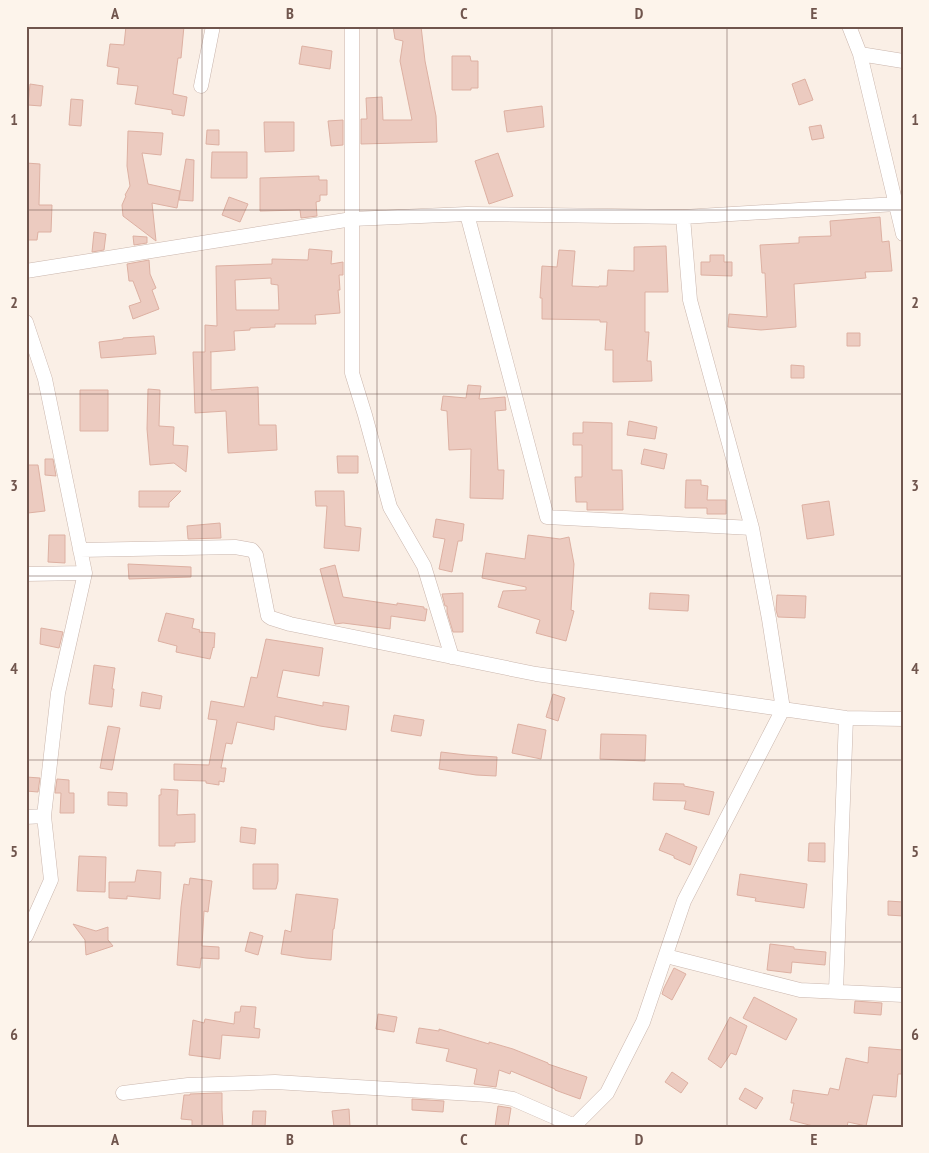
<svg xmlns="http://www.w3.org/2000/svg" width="929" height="1153" font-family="'PT Sans Narrow',sans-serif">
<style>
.building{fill:#eccbc0;stroke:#ddb0a2;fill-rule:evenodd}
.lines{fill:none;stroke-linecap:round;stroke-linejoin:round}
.minor-casing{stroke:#cab6ad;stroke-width:15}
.minor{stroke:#fff;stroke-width:14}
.grid{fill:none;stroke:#70554d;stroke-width:1;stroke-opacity:0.55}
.neatline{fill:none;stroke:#70554d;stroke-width:2}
.grid-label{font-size:16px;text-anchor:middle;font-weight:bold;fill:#70554d}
</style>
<rect width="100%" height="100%" fill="#faefe6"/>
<path class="building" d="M126,26H184L181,58H178L173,94L187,97L184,116L172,114V110L135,104L138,86L117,84L119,68L107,66L110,44L124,45Z
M393,26H421L425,61L436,116L437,142L361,144V119H367L366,98L382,97L383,120H412L400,61L403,41L395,39Z
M302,46L332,51L330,69L299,64Z
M452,56H470L471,61H478V88H471V90H452Z
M805,79L813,100L799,105L792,84Z
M30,84L43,86L41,106L28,105Z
M71,99L83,100L81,126L69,125Z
M542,106L544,127L507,132L504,111Z
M343,120V145L331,146L328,121Z
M264,122H294V151L265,152Z
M821,125L824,138L812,140L809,127Z
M207,130H219V145L206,144Z
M128,131L163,133L161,155L142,153L148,184L180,191L177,208L152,203L156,241L123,216L122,205L126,196L125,195L130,186L127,166Z
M212,152H247V178H211Z
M498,153L513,196L489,204L475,161Z
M186,159L194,160L193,201L179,200Z
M26,163L40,164L39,205H52L51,232H38L37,240H26Z
M319,176V180H327V195H320V201L316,202L317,216L301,218L300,210L260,211V178Z
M229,197L248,204L240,222L222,215Z
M880,217L882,242L889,241L892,271L865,272L866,278L794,284L796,327L761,330L728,327L729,314L767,317L765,273H762L760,245L799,243V237L831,236L830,221Z
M94,232L106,234L104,250L92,252Z
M133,236L147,237V243L134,245Z
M666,246L668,292H645V332H649L647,361H651L652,381L613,382V350H605L607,322H600V320L542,319V298H540L542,266L557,267L559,250L575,251L572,286L599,287V286H607L608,270L634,271V247Z
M309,249L332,251L331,264L343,262V275H339L340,290H338L340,313L315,315L316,324H275V327L250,328V330L234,331L235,350L210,352H211V390L258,387L259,425H276L277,450L228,453L226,411L195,413L193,352H205V325L217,326L216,266L272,264V259L308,260ZM271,278V284L278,285L279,310H236L235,280Z
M710,255H724V262H732V276L701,275V262H710Z
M149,260L150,274L156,288L152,290L159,309L133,319L129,306L141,302L133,281H129L127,264Z
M847,333H860V346H847Z
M154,336L156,354L101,358L99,342L123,339V338Z
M791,365L804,366V378H791Z
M468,385L481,386L479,399L505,397L506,410L495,411L498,470H504L503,499L470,498L471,449L449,450L447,411L441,410L443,396L466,398Z
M148,389L160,390L159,426L174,427L173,445L188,446L186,472L174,463L150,465L147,429Z
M80,390H108V431H80Z
M629,421L657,427L655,439L627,435Z
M583,422L612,423V470H622L623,510H587V502H576L575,477H582V445H573V433H583Z
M644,449L667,454L664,469L641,464Z
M337,456H358V473H338Z
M45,459H53L56,476L45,475Z
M26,465H38L45,511L28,513L26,502Z
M686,480H701V485L708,486L707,500H726V514H707V508H685Z
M139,491H181L169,503V507H139Z
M315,491H344L345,526L361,528L359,551L324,548L327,506H316Z
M829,501L834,535L807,539L802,505Z
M436,519L464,524L462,541H458L452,572L439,569L445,539L433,537Z
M220,523L221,538L188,539L187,526Z
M49,535H65V563L48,562Z
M528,535L560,539L569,537L574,564L571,610L574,611L566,641L536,633L540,620L498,607L503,591L526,590V587L482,578L486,553L525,559Z
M128,564L191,567V577L129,579Z
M335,565L343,597L397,605V603L424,607V609H427L425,621L391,616L390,629L343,623L335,624L320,569Z
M463,593V632H453L447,612V606H445L442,594Z
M650,593L689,595L688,611L649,609Z
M777,595L806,596L805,618L778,617L776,610Z
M166,613L194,619L192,628L200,630L199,632L215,633L214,648L213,647L210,659L176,652L177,646L158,641Z
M41,628L63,632L59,648L40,644Z
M266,639L323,648L319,676L283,670L277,697L323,706V702L349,706L346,730L320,726L275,716L274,730L237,722L232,744L226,743L221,768H226L224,782L219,781V785L206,783V781L174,780V764L209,765L217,720L208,719L211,701L244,707L251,677L257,678Z
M94,665L115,668L112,689H114L112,707L89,704Z
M142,692L162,696L160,709L140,706Z
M553,694L565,698L558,721L546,717Z
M394,715L424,720L421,736L391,731Z
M518,724L546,730L541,759L512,753Z
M108,726L120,728L112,770L100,768Z
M601,734L646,735L645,761L600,759Z
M441,752L466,755L497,757L496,776L476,775L439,769Z
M26,777L40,778L38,792L26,791Z
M57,779L69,780V793H74V813H60L61,793H55Z
M654,783L684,784V786L714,792L709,815L684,809L686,801L653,800Z
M161,789L178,790L177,815L195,814V842L175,843V846H159V795H161Z
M108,792L127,793V806L108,805Z
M241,827L256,829L255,844L240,842Z
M666,833L697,847L690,865L674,858V856L659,850Z
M809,843H825V862L808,861Z
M79,856L106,857L105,892L77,891Z
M253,864H278V881L276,889H253Z
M137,870L161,872L160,899L127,896V899L109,898V882H135Z
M740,874L807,884L804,908L755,901L756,898L737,895Z
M190,878L212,881L208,912L204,911L202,946L219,947V959L201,958L200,968L177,965L181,907L184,884L189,885Z
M296,894L338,899L334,929H333L331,960L306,958L281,954L285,930L291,932Z
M888,901L903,902V916L888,915Z
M73,924L96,931L108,927V940L113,946L86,955L85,940Z
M250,932L263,936L258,955L245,951Z
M770,944L794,947V949L826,952L825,965L792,962L791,973L767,970Z
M674,968L686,974L672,1000L662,994L664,988Z
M754,997L797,1019L786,1040L743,1018Z
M855,1001L882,1003L881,1015L854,1013Z
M241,1006L256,1007L254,1028L260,1029L259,1038L222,1035L220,1059L189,1055L193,1020L204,1023L205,1019L234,1024L235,1012H240Z
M378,1014L397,1017L394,1032L376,1029Z
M730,1017L747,1026L736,1055L731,1053L721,1068L708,1059Z
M419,1028L439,1031V1029L489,1044V1042L513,1049L548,1063V1064L587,1077L580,1099L555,1090V1089L511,1071L510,1074L499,1070L496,1087L474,1084L477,1069L446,1061L449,1049L416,1043Z
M869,1047L903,1050V1074H898L896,1097L873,1095L866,1126L848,1122L847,1127H817L790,1120L794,1103H791L793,1090L828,1095L830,1088L839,1090L846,1058L868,1063Z
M672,1072L688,1083L681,1093L665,1082Z
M745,1088L763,1098L756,1109L739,1099Z
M217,1093H222V1110L223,1127H192V1120L181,1119L184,1095H190V1094Z
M412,1099L444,1101L443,1112L412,1110Z
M498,1106L511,1108L508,1127H495Z
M349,1109L350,1127H334L332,1111Z
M253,1111H266L265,1127H252Z"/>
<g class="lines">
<defs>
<path id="minor" d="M352,26V373L365,415L390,507L424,566L452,657
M849,26L860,54L903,234
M860,54L903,61
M201,86L213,26
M683,217L467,214L547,517L752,528
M26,271L352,219L467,214
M26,322L45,379L85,573L58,693L44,816L51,880L26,936
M80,550L235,547L252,550L256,555L268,616L271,618L290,624L536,674L846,718L903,719
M26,574L85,573
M26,817L44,816
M666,956L800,990L903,995
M836,991L846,718
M123,1093L188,1085L275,1082L489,1095L513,1099L577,1127
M575,1125L607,1093L643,1022L684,901L783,709L769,619L752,528L690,300L683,217L896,204"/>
</defs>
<use href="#minor" class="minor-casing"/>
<use href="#minor" class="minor"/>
</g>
<path class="grid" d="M202,26V1127M377,26V1127M552,26V1127M727,26V1127M26,210H903M26,394H903M26,576H903M26,760H903M26,942H903"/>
<rect width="929" height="1153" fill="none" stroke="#fdf4eb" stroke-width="55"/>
<rect x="28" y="28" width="874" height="1098" class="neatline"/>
<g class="grid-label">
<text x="115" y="19">A</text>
<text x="290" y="19">B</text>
<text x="464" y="19">C</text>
<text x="639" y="19">D</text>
<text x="814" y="19">E</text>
<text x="14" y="125">1</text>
<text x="915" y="125">1</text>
<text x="14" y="308">2</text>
<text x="915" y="308">2</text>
<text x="14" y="491">3</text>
<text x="915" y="491">3</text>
<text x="14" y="674">4</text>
<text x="915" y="674">4</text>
<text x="14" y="857">5</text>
<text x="915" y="857">5</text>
<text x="14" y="1040">6</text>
<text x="915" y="1040">6</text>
<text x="115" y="1145">A</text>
<text x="290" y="1145">B</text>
<text x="464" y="1145">C</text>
<text x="639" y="1145">D</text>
<text x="814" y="1145">E</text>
</g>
</svg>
